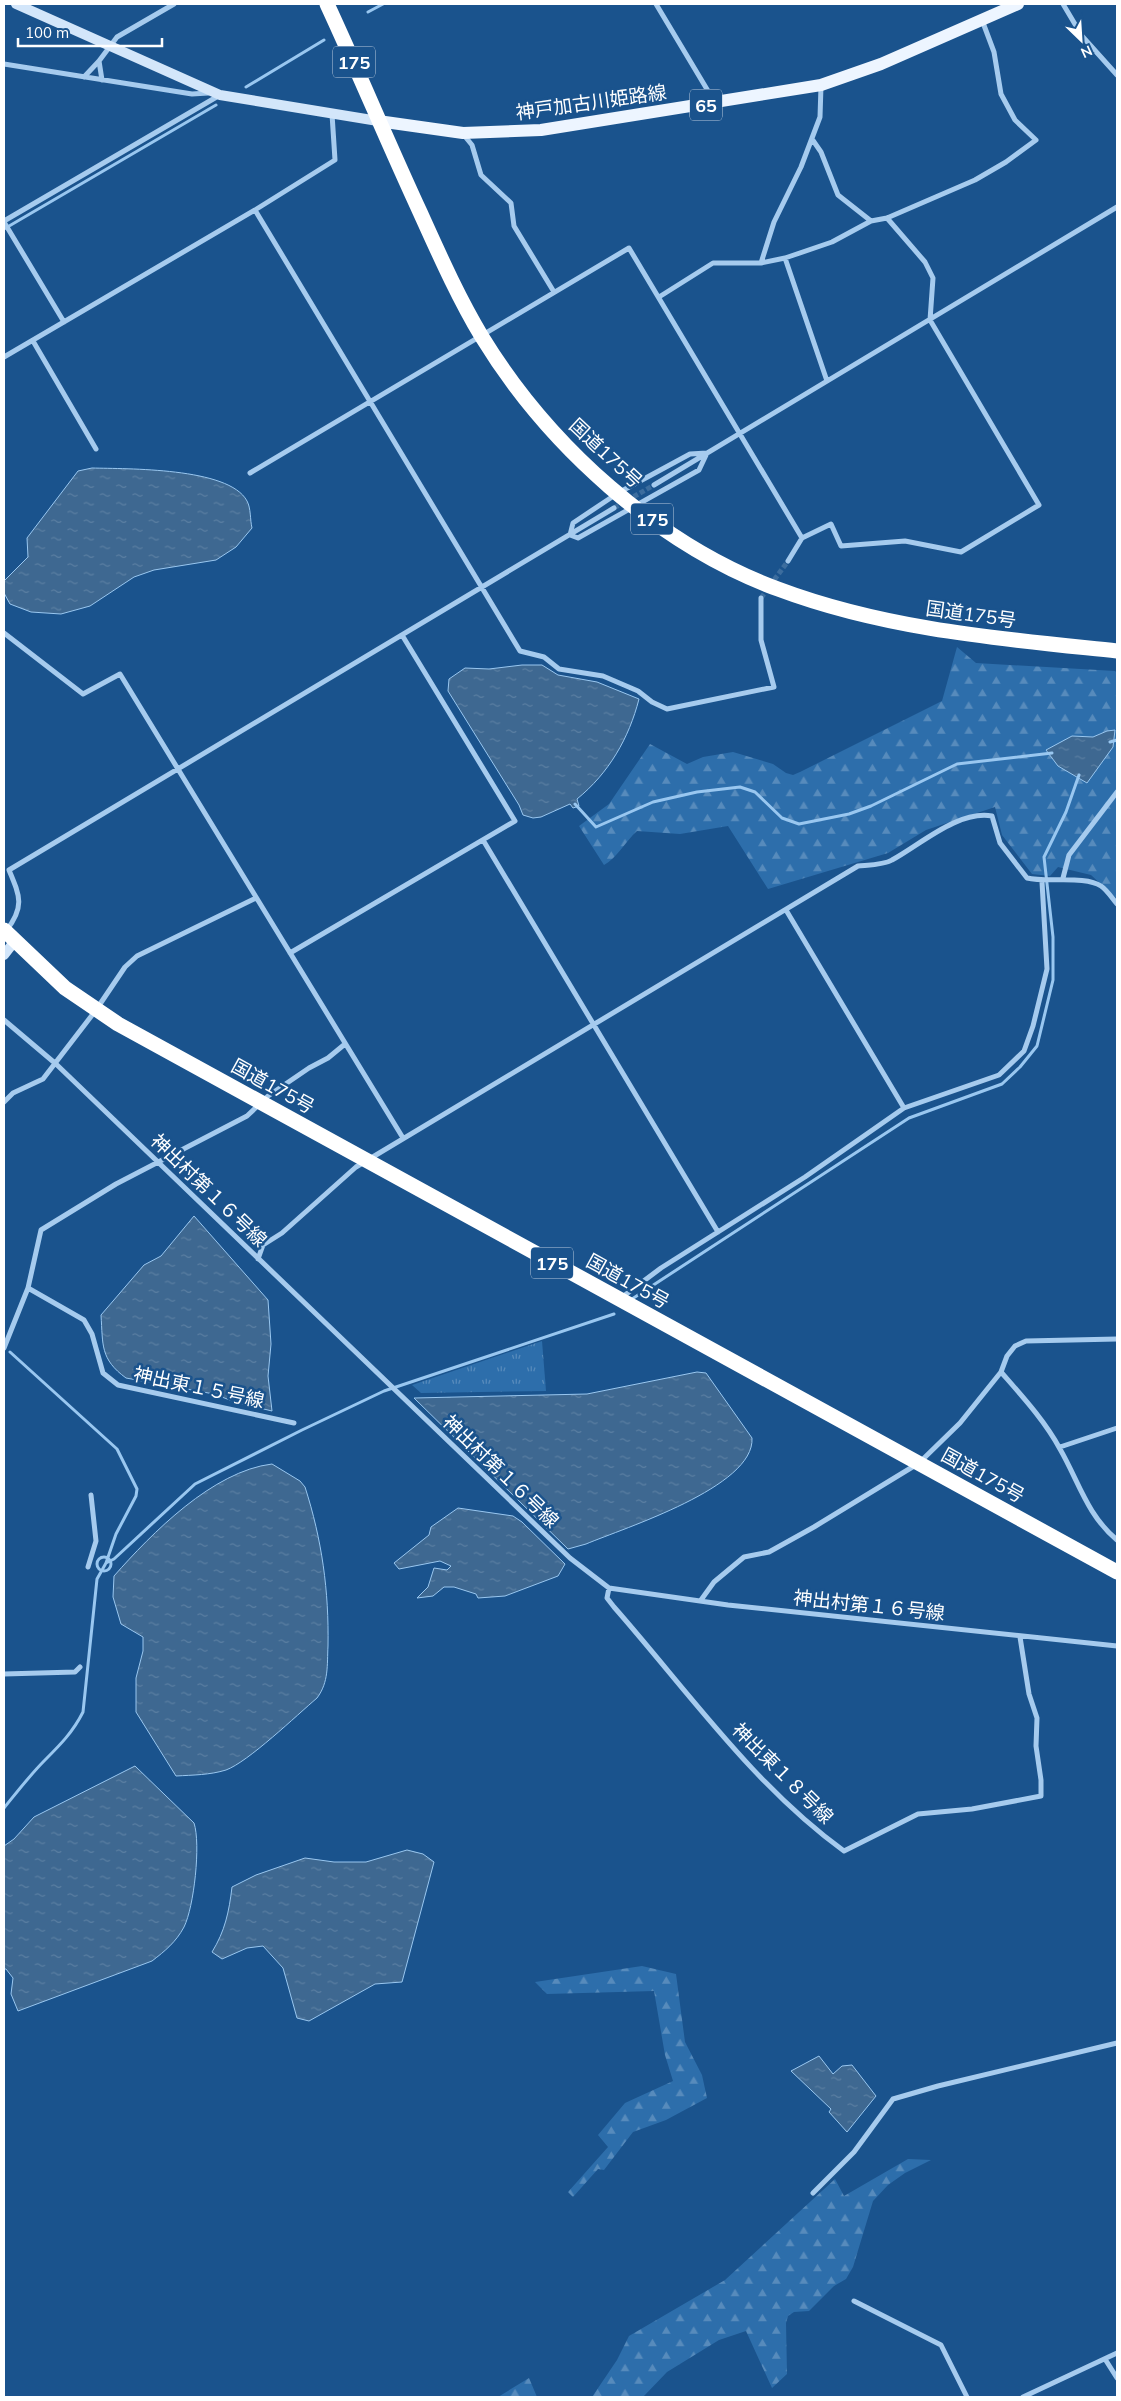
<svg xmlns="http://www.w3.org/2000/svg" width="1121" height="2401" font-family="Mulish,'Noto Sans JP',sans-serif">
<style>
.forest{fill:url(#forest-firs);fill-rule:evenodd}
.park{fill:url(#park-tufts)}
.water{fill:url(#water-ripples);stroke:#99c7f0}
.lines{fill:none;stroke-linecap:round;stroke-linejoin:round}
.stream{stroke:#99c7f0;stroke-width:3}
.street-tunnel{stroke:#3c6d9e;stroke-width:5;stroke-dasharray:5 2.5;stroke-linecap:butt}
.street{stroke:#a6cbee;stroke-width:5}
.secondary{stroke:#d3e6fa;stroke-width:10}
.primary{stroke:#edf5ff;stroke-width:12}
.highway{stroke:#fff;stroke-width:15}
.labels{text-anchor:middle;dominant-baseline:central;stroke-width:5;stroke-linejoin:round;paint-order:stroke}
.shield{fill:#1a538d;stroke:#bacbdd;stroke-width:1}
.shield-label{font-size:18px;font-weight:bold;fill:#fff}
.street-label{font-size:19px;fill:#fff;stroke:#1a538d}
</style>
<defs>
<pattern id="forest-firs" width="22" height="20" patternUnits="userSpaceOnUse" patternTransform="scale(1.25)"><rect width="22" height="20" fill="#2d6eab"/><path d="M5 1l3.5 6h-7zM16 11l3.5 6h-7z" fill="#578bbc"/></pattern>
<pattern id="park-tufts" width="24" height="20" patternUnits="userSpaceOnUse" patternTransform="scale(1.25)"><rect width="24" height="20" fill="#2d6eab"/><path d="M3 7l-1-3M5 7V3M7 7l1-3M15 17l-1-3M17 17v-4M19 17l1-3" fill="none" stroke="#578bbc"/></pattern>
<pattern id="water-ripples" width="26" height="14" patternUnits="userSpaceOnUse" patternTransform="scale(1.25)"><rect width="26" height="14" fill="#3e6891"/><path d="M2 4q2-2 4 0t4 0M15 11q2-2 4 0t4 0" fill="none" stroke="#5b7fa2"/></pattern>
</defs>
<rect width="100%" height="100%" fill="#1a538d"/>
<path class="forest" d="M957,647L976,663L1115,671L1117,673V899L1091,875L1058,867L1050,876L1032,874L1002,835L995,807L926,830L888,853L768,889L728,826L680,834L637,831C625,842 617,858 604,865L579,826L609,804L650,744L687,764L703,757L733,752L773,764L786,773L793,775L800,772L942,701ZM1107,731L1087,783L1072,736L1093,737Z
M642,1966L676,1974L685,2042L702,2075L707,2098L666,2120L633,2132L604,2170L598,2169L573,2197L568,2192L608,2147L598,2135L625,2103L673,2081L665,2055L654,1991L547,1994L535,1982Z
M908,2159L931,2160L905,2173L888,2185L873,2201L853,2267L846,2279L834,2286L809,2311L794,2312L788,2316L786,2323L787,2374L772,2388L746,2331L719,2340L667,2372L643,2397H592L617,2360L629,2336L725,2280L835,2179L844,2196Z
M529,2378L537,2397H498Z"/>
<path class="park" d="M542,1341L546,1391L421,1393L412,1385Z"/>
<path class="water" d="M92,468C126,469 229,467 247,501C251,508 250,520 252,528L236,547L216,560L154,570L134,577L90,606L61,614L31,612L10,604L4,593V581L28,557L27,538L78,471Z
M522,665H542L558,675L597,682L639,699C629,738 609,773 577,799L579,806L573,808L570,804L541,817L533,818L523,815L519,805L448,691L449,679L465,668L489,669Z
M1115,730L1113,747L1087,783L1058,766L1046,750L1072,736L1093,737L1107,731Z
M194,1216L268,1300L271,1344L268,1376L272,1411L235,1402L214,1394L126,1378C100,1359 103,1345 101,1315L144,1265L161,1256Z
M697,1372L706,1373L752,1438C755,1487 624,1528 586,1544L568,1549L414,1398L587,1394Z
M272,1464L300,1481L305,1487C322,1540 329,1591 328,1646C327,1665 329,1682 317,1698C297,1715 248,1762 226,1770C210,1775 193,1775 176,1776L136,1712V1678L143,1651V1637L121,1624L113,1597L114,1576C152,1533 213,1471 272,1464Z
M458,1508L513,1516L522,1522L565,1564L558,1576L505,1596L478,1598L476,1594L454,1587H444L433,1596L417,1598L428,1587L434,1568L447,1570L451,1566L440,1561L399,1569L394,1563L429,1535L431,1527Z
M135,1766L194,1823C201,1844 194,1907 184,1927C176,1942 165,1951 152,1961L18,2011L11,1994L13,1978L6,1969H4V1846L14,1839L34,1817Z
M407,1850L423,1854L434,1862L402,1982L375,1984L309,2021L297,2018L283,1968L263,1946L247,1948L222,1959L212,1952C225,1931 229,1912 232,1887L256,1875L305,1858L334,1862H366Z
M819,2056L833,2074L842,2066L852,2065L876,2096L847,2132L829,2112L831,2109L791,2071Z"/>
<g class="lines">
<path class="stream" d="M368,12L383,4
M246,87L324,40
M4,229L216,105
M1110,742L1117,740
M575,804L596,827L653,802L697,792L740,787L755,792L782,818L799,824L849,814L871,806L957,764L1052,753
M632,1299L909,1118L1002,1084L1020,1067L1037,1046L1053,980V937L1044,857L1066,812L1079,775
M10,1352L117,1449L137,1489L136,1496L116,1534L106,1563
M97 1564a7 7 0 1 1 14 0a7 7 0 1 1-14 0Z
M4,1808C17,1792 30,1775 45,1760C60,1745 73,1732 83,1712L97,1579L106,1563L114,1559L195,1484L302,1430L384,1391L614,1314"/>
<path class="street-tunnel" d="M614,508L654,485
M761,598L788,561"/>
<path class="street" d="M656,4L714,101
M1063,4L1082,36L1117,75
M4,64L192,94L208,93
M84,77L99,61
M102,80L99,61L117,37L174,4
M463,134L472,145L481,175L511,203L514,226L554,292
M812,139L821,152L838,195L871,221L887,218L975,180L1006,162L1036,140L1015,120L1001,94L994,52L982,20
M255,210L520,651L544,657L559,669L603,676L638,691L652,702L667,709L774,687L761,640V598
M4,221L220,95
M4,222L64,322
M785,258L827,381
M761,263L785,258L832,242L871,221
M659,297L713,263H761L774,222L801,167L820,117L821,86
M33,341L96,449
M4,357L255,210L335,160L332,114
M707,453L699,470L578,538L570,535L573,523L618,493L690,454Z
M250,473L629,248L802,538L788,561
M654,485L1117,207
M802,538L831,524L841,546L905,541L961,552L1039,505L930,320L933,278L925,262L887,218
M4,633L83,694L120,674L403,1138
M483,840L718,1232
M1063,878L1069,855L1117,792
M786,910L904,1108
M6,931C25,907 20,896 9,870L614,508
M290,953L515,821L402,635
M4,1020L56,1064L570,1558L609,1588L728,1605L1117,1646
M4,1102L13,1093L43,1079L96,1010L125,967L137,956L256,898
M258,1259L263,1245L282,1233L356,1167L858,866C868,865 884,865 892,860C920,845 958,810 992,816L1000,843L1027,878C1047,883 1085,875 1101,886C1107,890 1112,898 1117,904
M28,1288L84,1320L92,1334L103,1373L118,1385L294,1423
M621,1298L661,1268L805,1177L904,1108L999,1075L1024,1051L1033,1026L1047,969L1042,882
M4,1348L28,1288L41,1230L116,1184L247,1116L268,1096L309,1068L328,1058L345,1044
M1001,1372C1022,1396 1045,1421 1060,1449C1079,1482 1087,1515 1117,1540
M1060,1447L1117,1428
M88,1567L96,1541L91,1495
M609,1588L607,1598L614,1607C687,1690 754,1786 844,1851L918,1814L972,1809L1041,1796V1780L1036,1746L1037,1718L1029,1694L1020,1637
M701,1600L714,1582L744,1557L769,1552L814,1527L919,1463L960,1423L1001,1372L1007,1356L1015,1346L1026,1341L1117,1339
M4,1674L75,1672L80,1667
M813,2193L854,2152L893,2099L938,2086L1117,2043
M854,2301L941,2345L967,2397
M1105,2359L1117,2378
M1023,2397L1117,2353"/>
<path class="secondary" d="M16,4L220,95L378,121
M4,955L14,942"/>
<path class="primary" d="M378,121L463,133L541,130L821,85L881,64L1018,4"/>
<path class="highway" d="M327,4C359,73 388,143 420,212C439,254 458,297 482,337C548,445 658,545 778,589C887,630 1003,639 1117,651
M4,930L65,988L118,1024L1117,1572"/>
</g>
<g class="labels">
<g class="shield">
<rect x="333" y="46.5" width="42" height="31" rx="4"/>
<rect x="690" y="89.5" width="32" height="31" rx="4"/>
<rect x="631" y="503.5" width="42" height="31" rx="4"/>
<rect x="531" y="1247.5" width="42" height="31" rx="4"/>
</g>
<g class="shield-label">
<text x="354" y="62">175</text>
<text x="706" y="105">65</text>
<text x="652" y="519">175</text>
<text x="552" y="1263">175</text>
</g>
<g class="street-label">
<text transform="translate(591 102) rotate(-8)">神戸加古川姫路線</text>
<text transform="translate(606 453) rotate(43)">国道175号</text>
<text transform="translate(971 614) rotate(8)">国道175号</text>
<text transform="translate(273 1086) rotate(29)">国道175号</text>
<text transform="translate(209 1190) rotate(44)">神出村第１６号線</text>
<text transform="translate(628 1281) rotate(29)">国道175号</text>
<text transform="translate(199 1387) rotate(12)">神出東１５号線</text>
<text transform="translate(501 1471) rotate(44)">神出村第１６号線</text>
<text transform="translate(983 1475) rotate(29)">国道175号</text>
<text transform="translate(869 1605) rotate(6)">神出村第１６号線</text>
<text transform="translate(783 1773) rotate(45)">神出東１８号線</text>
</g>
</g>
<rect width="1121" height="2401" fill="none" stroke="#ffffff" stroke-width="10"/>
<g transform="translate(1081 40) rotate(155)" stroke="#1a538d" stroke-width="4" paint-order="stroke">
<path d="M0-4L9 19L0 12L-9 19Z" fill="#ffffff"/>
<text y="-8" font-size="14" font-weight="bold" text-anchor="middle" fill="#ffffff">N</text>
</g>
<path d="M18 38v8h144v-8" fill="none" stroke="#ffffff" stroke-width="2.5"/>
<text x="25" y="38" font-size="15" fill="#ffffff" stroke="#1a538d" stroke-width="4" paint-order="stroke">100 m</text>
</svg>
